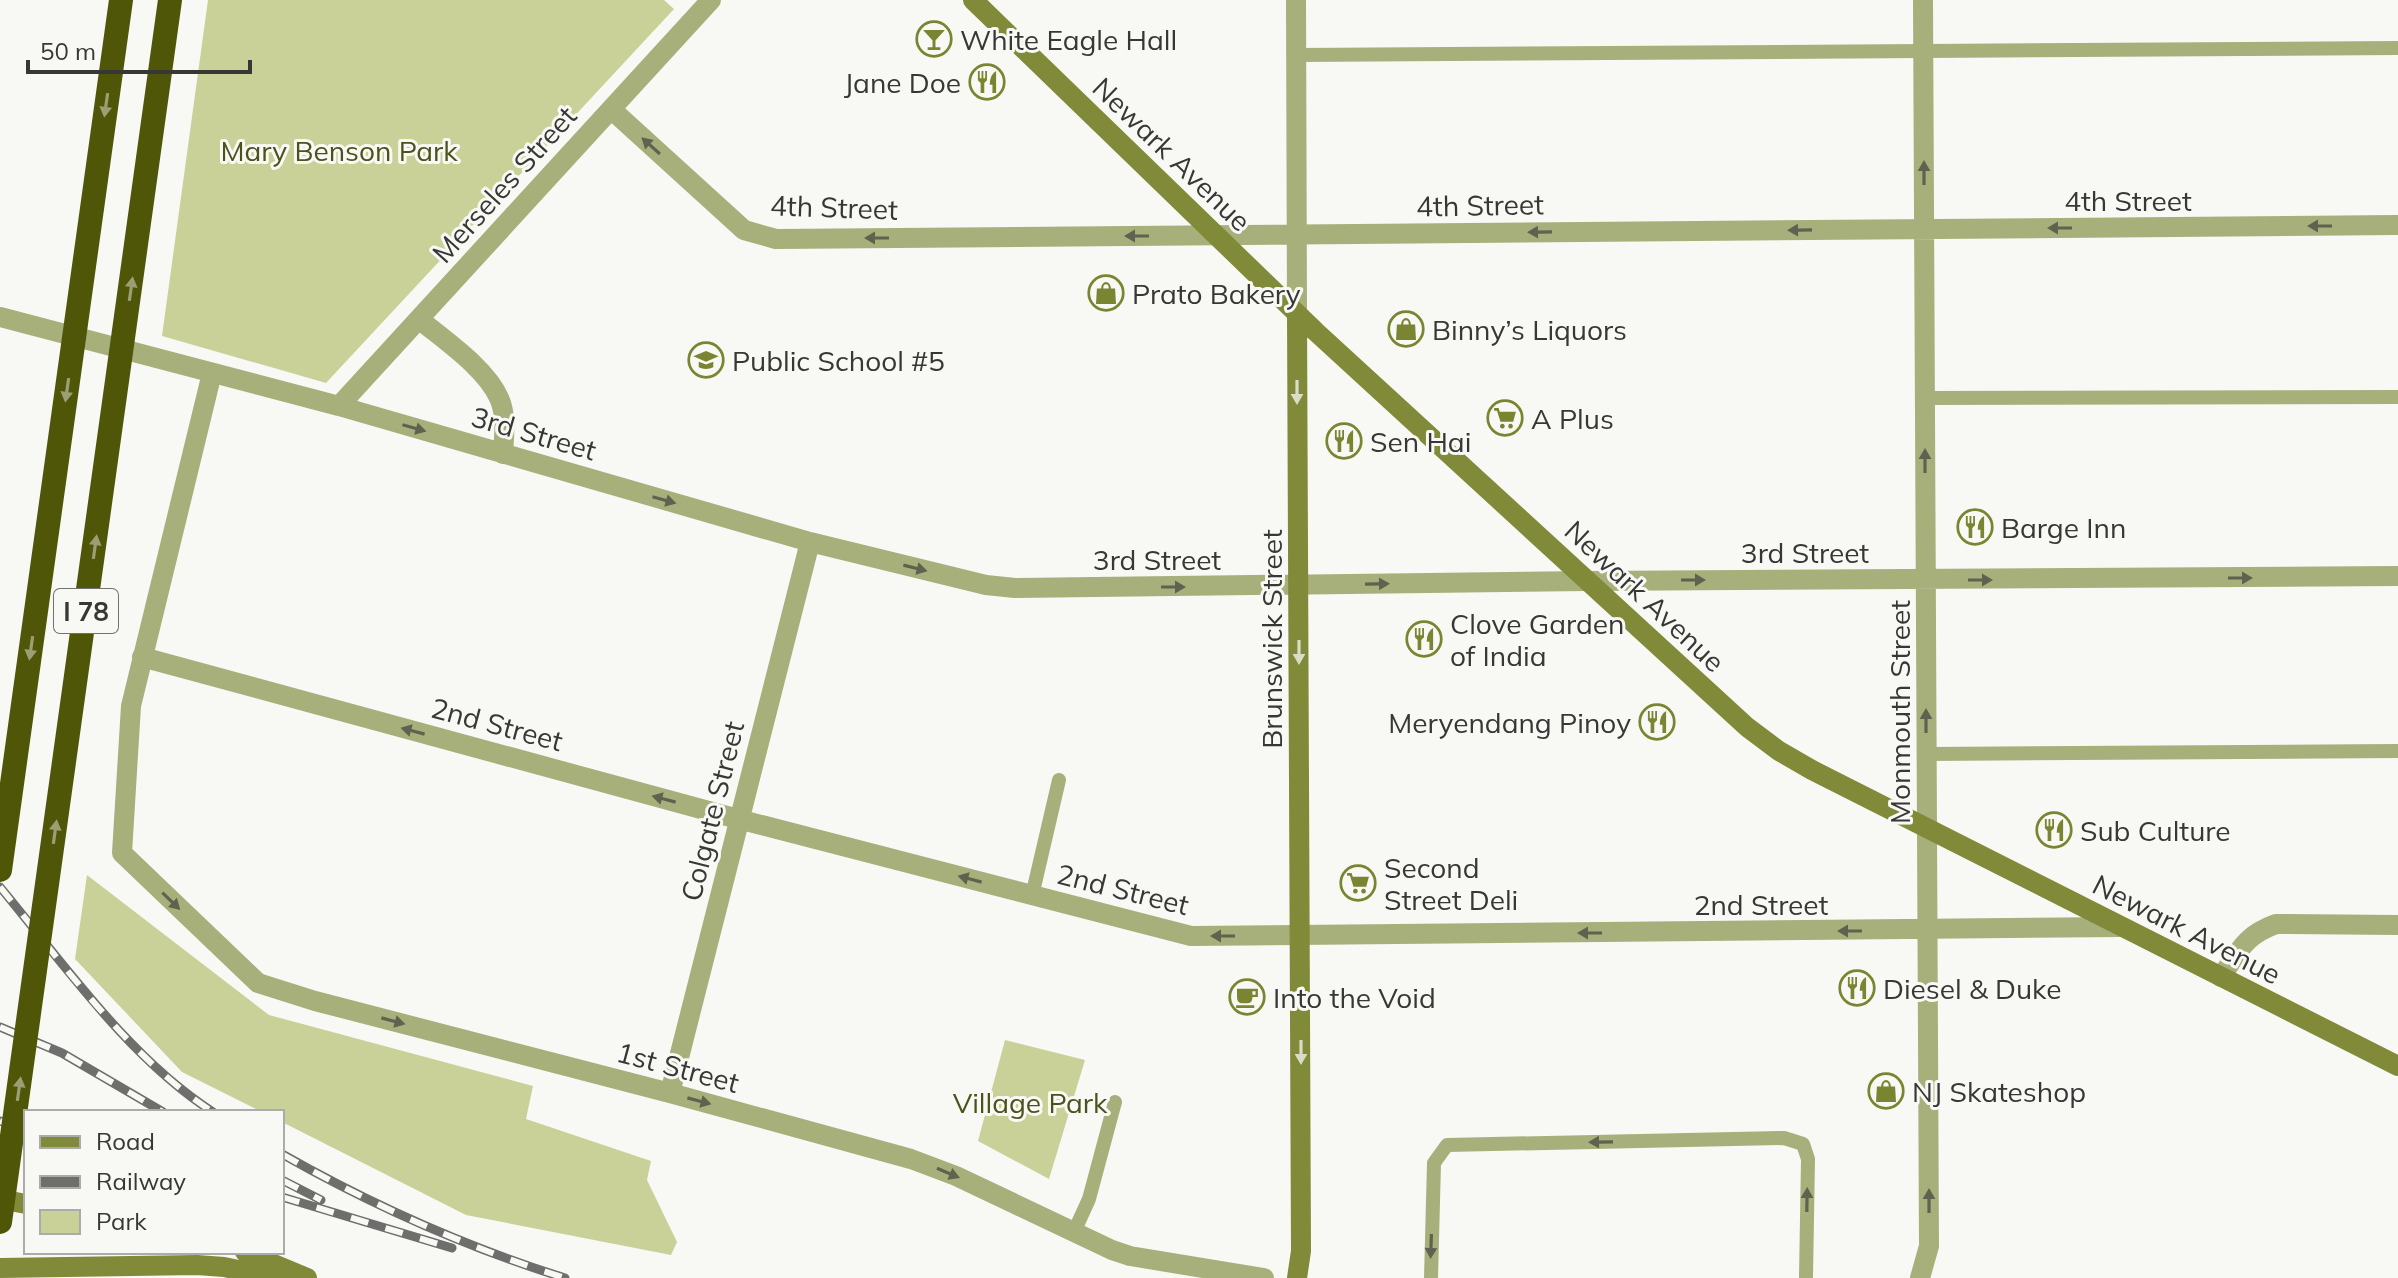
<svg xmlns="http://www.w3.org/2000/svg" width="2398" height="1278" font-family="Mulish,sans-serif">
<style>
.green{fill:#c9d199}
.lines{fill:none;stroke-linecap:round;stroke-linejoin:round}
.lane{stroke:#a7af7b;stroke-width:14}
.street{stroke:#a7af7b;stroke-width:20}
.secondary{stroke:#818a38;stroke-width:20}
.rail-casing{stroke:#6e6f6c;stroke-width:9}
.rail{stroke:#f8f9f5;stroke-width:6;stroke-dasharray:18;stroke-linecap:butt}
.highway-bridge{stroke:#505608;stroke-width:24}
.oneway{fill:#9c9f73}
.oneway2{fill:#5e624e}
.oneway3{fill:#daddc6}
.labels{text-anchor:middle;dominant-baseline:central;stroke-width:6;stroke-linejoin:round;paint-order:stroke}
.shield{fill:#f8f9f5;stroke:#71726f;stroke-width:2}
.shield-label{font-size:26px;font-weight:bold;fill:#373836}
.poi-label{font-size:28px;fill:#373836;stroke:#f8f9f5;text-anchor:start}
.park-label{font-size:28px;fill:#4d521c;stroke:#f8f9f5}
.street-label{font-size:28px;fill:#373836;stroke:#f8f9f5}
</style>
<rect width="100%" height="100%" fill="#f8f9f5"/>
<path class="green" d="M208,0H664L674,9L326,383L162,336Z
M87,875L269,1015L533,1086L526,1119L651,1161L647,1180L677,1242L671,1255L466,1215L282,1122V1112H262L182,1072L75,959Z
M1005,1040L1085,1060L1049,1179L978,1141Z"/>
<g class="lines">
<path class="lane" d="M1296,55L2398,48
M1925,398L2398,397
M1927,754L2398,751
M1032,896L1059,780
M1074,1232L1089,1199L1115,1102
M1431,1278L1434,1163L1447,1145L1784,1138L1803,1144L1808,1159L1806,1278"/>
<path class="street" d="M1296,0L1297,314
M611,109L744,230L776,239L2398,225
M0,317L339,406L810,542L986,585L1015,588L1587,581L2398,576
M419,319C444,340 486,368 499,398C507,415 504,436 503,454
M212,373L131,706L122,853L258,983L315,1001L670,1093L911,1159L956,1176L1112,1250L1130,1256L1264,1278
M339,406L711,0
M142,657L738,819L1191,936L2121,927
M2221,977C2239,951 2245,935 2276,924L2398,925
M670,1093L810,542
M1920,1278L1929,1246L1923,0"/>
<path class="secondary" d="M973,0L1315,331L1747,727L1779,751L1812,770L2398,1066
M0,1199L26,1204
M245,1252L307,1278
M0,1268L197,1265L224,1267L277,1278
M1297,1278L1301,1251L1297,314"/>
<defs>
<path id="rail" d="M0,887C63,963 129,1058 213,1112
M0,1027L62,1053L163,1112
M0,1121L26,1129
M282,1154C372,1205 466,1247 565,1278
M282,1180L321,1200
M282,1197L452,1248"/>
</defs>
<use href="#rail" class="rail-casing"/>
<use href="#rail" class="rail"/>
<path class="highway-bridge" d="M0,870L121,0
M0,1222L170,0"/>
</g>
<defs><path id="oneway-solid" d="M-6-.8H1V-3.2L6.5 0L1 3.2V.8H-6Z" transform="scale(2)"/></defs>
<g class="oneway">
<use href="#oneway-solid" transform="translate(106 105) rotate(98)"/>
<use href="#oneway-solid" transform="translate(131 289) rotate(-82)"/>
<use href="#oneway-solid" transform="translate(67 390) rotate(98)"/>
<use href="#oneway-solid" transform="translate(95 547) rotate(-82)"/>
<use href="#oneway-solid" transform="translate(31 648) rotate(98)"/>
<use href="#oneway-solid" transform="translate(55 832) rotate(-82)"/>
<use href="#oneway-solid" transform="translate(19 1089) rotate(-82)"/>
</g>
<g class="oneway2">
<use href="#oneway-solid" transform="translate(651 146) rotate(-138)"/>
<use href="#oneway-solid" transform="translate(1924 173) rotate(-90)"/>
<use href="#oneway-solid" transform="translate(2320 226) rotate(180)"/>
<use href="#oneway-solid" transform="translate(2060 228) rotate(180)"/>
<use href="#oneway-solid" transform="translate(1800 230) rotate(179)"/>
<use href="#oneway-solid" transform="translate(1540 232) rotate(179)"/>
<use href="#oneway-solid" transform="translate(1137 236) rotate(180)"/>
<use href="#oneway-solid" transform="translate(877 238) rotate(180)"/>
<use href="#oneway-solid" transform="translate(414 428) rotate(16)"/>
<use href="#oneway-solid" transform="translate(1925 461) rotate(-90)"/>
<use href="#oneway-solid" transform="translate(664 500) rotate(16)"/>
<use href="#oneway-solid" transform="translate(915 568) rotate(14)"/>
<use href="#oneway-solid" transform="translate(2240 578)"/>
<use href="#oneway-solid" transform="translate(1693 580)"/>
<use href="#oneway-solid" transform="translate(1980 580)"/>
<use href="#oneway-solid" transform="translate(1377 584) rotate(-1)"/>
<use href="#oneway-solid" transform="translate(1173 587)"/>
<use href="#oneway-solid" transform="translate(1926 721) rotate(-90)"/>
<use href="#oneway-solid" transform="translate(413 731) rotate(-165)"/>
<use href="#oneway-solid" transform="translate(664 799) rotate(-165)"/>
<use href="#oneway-solid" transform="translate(970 879) rotate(-165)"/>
<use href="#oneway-solid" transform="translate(171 901) rotate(44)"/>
<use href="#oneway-solid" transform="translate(1850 931) rotate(180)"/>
<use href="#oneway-solid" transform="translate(1590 933) rotate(180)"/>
<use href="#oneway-solid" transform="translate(1223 936) rotate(180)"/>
<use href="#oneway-solid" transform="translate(393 1021) rotate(15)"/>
<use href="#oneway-solid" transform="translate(699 1101) rotate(15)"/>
<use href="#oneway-solid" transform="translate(1601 1142) rotate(179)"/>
<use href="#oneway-solid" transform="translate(948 1173) rotate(23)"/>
<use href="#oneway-solid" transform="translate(1807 1200) rotate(-89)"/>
<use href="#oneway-solid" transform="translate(1929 1201) rotate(-90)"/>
<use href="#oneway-solid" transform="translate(1431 1246) rotate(92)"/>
</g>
<g class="oneway3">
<use href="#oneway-solid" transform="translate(1297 392) rotate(90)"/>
<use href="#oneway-solid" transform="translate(1299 652) rotate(90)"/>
<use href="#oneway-solid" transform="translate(1301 1052) rotate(90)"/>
</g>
<defs>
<symbol id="bar-ring" viewBox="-11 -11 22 22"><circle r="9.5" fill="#f8f9f5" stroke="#7b8430" stroke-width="1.5"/><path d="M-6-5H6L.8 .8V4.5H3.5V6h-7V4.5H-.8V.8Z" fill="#7b8430"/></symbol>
<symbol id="restaurant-ring" viewBox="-11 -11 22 22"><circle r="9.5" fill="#f8f9f5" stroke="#7b8430" stroke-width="1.5"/><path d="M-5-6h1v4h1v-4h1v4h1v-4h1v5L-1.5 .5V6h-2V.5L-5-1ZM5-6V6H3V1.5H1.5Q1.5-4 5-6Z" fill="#7b8430"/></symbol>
<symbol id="shop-ring" viewBox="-11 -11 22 22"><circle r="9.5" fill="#f8f9f5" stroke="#7b8430" stroke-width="1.5"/><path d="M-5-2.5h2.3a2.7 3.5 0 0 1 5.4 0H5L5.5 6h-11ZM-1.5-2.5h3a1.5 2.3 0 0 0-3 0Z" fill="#7b8430"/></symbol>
<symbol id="school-ring" viewBox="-11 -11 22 22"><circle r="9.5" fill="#f8f9f5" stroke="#7b8430" stroke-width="1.5"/><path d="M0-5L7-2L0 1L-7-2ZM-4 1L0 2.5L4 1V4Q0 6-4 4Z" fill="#7b8430"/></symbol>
<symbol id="supermarket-ring" viewBox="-11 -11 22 22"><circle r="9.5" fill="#f8f9f5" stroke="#7b8430" stroke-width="1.5"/><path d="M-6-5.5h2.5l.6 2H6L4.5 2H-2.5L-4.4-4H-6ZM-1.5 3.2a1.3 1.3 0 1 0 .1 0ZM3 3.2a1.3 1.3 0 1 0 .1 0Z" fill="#7b8430"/></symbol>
<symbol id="cafe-ring" viewBox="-11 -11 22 22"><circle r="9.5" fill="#f8f9f5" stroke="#7b8430" stroke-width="1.5"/><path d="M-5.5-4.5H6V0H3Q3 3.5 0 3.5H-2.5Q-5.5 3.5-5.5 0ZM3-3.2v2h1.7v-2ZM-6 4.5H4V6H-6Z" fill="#7b8430"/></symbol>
</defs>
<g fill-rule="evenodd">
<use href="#bar-ring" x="914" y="19" width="40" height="40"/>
<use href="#restaurant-ring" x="967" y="62" width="40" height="40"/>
<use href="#shop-ring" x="1086" y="273" width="40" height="40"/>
<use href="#shop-ring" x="1386" y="309" width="40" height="40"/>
<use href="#school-ring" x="686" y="340" width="40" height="40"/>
<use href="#supermarket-ring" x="1485" y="398" width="40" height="40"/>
<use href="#restaurant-ring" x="1324" y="421" width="40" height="40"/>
<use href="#restaurant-ring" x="1955" y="507" width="40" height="40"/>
<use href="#restaurant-ring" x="1404" y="619" width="40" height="40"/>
<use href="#restaurant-ring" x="1637" y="702" width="40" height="40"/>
<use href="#restaurant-ring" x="2034" y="810" width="40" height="40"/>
<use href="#supermarket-ring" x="1338" y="863" width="40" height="40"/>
<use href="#restaurant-ring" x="1837" y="968" width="40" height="40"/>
<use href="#cafe-ring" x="1227" y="977" width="40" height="40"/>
<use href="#shop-ring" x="1866" y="1071" width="40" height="40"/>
</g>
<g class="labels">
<rect class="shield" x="54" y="589" width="64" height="44" rx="6"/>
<g class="shield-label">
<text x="86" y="611">I 78</text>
</g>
<g class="poi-label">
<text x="960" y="39">White Eagle Hall</text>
<text x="961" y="82" text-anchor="end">Jane Doe</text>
<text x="1132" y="293">Prato Bakery</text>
<text x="1432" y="329">Binny’s Liquors</text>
<text x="732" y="360">Public School #5</text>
<text x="1531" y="418">A Plus</text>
<text x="1370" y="441">Sen Hai</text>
<text x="2001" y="527">Barge Inn</text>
<text x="1450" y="623">Clove Garden<tspan x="1450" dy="32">of India</tspan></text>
<text x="1631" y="722" text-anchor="end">Meryendang Pinoy</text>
<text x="2080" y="830">Sub Culture</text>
<text x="1384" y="867">Second<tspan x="1384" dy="32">Street Deli</tspan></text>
<text x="1883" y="988">Diesel &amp; Duke</text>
<text x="1273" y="997">Into the Void</text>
<text x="1912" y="1091">NJ Skateshop</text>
</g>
<g class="park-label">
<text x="339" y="150">Mary Benson Park</text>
<text x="1030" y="1102">Village Park</text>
</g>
<g class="street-label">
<text transform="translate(1172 154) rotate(44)">Newark Avenue</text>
<text transform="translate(504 184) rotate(-48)">Merseles Street</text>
<text x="2128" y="200">4th Street</text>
<text transform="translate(1480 205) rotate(-1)">4th Street</text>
<text transform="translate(834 207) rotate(2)">4th Street</text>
<text transform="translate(534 433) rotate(16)">3rd Street</text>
<text x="1805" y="552">3rd Street</text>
<text x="1157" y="559">3rd Street</text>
<text transform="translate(1645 596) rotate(43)">Newark Avenue</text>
<text transform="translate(1271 639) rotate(-90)">Brunswick Street</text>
<text transform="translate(1899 712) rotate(-90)">Monmouth Street</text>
<text transform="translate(497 724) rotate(15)">2nd Street</text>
<text transform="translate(712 811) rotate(-76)">Colgate Street</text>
<text transform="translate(1123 889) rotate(14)">2nd Street</text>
<text x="1761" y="904">2nd Street</text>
<text transform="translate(2187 929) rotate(27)">Newark Avenue</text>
<text transform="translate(678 1067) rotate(15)">1st Street</text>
</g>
</g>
<rect x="24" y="1110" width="260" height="144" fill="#f8f9f5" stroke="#abaca9" stroke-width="2"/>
<rect x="40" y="1136" width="40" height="12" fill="#818a38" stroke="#abaca9" stroke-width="2"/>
<text x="96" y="1150" font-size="24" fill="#373836">Road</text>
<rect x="40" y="1176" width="40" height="12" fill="#6e6f6c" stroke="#abaca9" stroke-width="2"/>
<text x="96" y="1190" font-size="24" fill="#373836">Railway</text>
<rect x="40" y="1210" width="40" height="24" fill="#c9d199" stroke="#abaca9" stroke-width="2"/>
<text x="96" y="1230" font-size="24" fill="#373836">Park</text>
<path d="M28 60v12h222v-12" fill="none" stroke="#373836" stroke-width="4"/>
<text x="40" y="60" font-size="24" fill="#373836" stroke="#f8f9f5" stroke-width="6" paint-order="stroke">50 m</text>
</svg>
